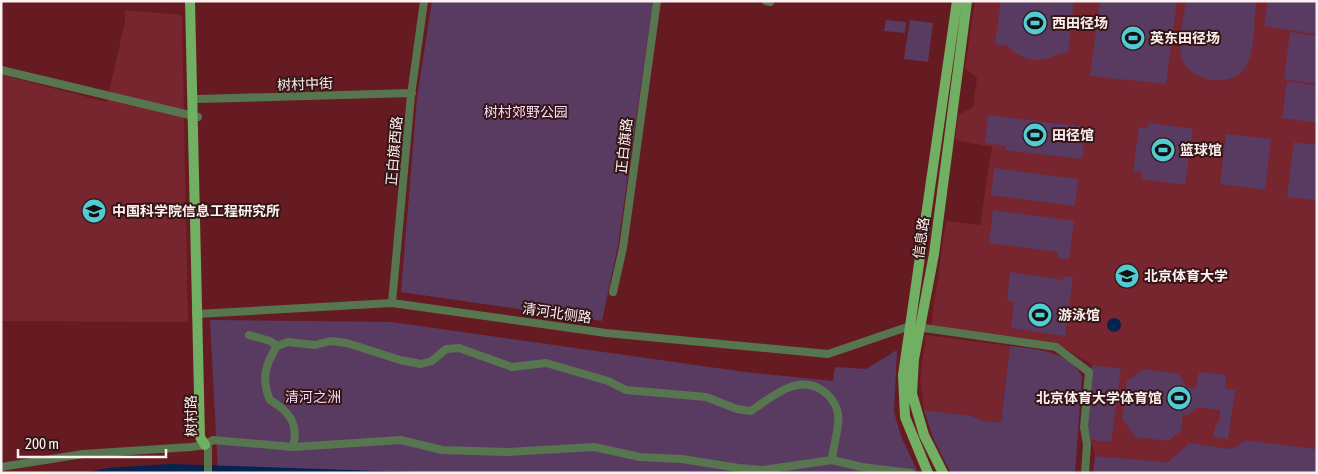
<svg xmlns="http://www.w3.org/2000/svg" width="1318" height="474" font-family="'Asap Condensed','Noto Sans SC',sans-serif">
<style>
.built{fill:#77252e}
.green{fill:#593b61}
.water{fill:#062350}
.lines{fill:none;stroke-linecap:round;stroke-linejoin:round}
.minor{stroke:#577650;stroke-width:8}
.major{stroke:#71b062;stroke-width:10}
.labels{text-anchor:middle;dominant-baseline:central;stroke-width:4;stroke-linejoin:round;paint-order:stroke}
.poi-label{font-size:14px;font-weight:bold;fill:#fbf1f0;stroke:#361516;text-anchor:start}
.street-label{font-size:14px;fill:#fbf1f0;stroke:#361516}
.park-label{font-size:14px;fill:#f3daf8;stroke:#361516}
</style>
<rect width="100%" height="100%" fill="#661b22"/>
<path class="built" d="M975,1H1317V449L1245,440L1233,449L1189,443L1169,462L1095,456L1088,429L1094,366L1058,344L931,326L946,221L980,225L992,147L955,140L958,115L973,107L977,78L965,68Z
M125,10L182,15L188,322L1,321V75L107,102L125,21Z
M926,335L1010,346L1001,422L982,421L971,416L924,410L920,379Z"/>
<path class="green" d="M432,1H653L618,245L602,321L401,292L417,98Z
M1001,1H1074L1068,53C1059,53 1057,55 1049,58C1034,63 1018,58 1008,46L995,44Z
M1100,1H1177L1166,84L1090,76Z
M1186,1H1256C1254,20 1255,45 1248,63C1237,89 1191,84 1182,59C1177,43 1184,18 1186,1Z
M1268,1H1317V34L1264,26Z
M886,20L906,22L905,33L884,31Z
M910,20L933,23L928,62L904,59Z
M1290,32L1317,36V84L1284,79Z
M1287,81L1317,86V123L1282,118Z
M988,115L1086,127L1082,159L1006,150V146L985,143Z
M1149,123L1193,129L1185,185L1141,179V172L1133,171L1139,127L1148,128Z
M1226,134L1271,139L1265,190L1220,184Z
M1294,142L1317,145V200L1287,197Z
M994,168L1078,179L1075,206L991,195Z
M993,210L1074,221L1069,259L1058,258V252L989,243Z
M1010,272L1064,280L1065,276L1073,277L1065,336L1011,328L1014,302L1007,300Z
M210,320L391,322L745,372L833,381L835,367L866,369L897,350L894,412L901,436L918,473H218Z
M1010,346C1036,349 1067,350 1082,376L1075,473H951L933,438L924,410L971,416L983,421L1001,422Z
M1092,365L1121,369L1111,442L1093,440L1089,438L1086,428Z
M1144,369L1178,374L1187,387L1196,388L1199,372L1226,375L1225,388L1235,390L1228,439L1213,437L1216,423H1219L1220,410L1198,407L1188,415L1183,414L1181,431L1168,441L1136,437L1122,419L1127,381Z
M1245,440L1317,449V473H1093L1095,456L1168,462L1189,443L1233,449Z"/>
<path class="water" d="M1107 325a7 7 0 1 1 14 0a7 7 0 1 1-14 0Z
M170,464L441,473H80L108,468Z"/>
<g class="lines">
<path class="minor" d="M766,1L770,2
M1,70L198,117
M198,99L412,93
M613,292L623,248L657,1
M392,303L411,95L424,1
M196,314L392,303L606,333L828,354L910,326L1056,347L1089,372L1084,427L1087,444L1085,473
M249,335L270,341L277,346C265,365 261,379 270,400C289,411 299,423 293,447
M277,346L288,342L315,345L330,341L347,343L400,360L421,364L432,361L446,349L459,348L512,367L546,363L608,381L626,390L706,397L737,409L751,411C774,395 801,371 827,394C832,399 837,406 838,414C840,428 833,445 832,460
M205,445L208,448V473
M1,467L83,454L191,447L205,445L213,440L293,447L401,440L442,450L507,452L594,447L640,457L682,459L739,468L763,470L832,460L862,467L911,473"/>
<path class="major" d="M190,1L200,437L205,445
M928,473L905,417L903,375L957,1
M943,473L924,435L912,394L914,359L934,254L967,1"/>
</g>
<defs>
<symbol id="stadium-disc" viewBox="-11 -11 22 22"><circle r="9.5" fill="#51ccd2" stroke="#361516"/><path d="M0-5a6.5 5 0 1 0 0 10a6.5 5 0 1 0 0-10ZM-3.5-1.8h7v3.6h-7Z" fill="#111"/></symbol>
<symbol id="university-disc" viewBox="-11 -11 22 22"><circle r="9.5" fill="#51ccd2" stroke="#361516"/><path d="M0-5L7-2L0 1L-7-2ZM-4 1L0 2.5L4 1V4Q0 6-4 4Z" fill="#111"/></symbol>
</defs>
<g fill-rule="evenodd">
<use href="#stadium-disc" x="1021" y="9" width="28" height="28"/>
<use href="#stadium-disc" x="1119" y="24" width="28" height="28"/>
<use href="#stadium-disc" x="1021" y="121" width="28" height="28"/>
<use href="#stadium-disc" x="1149" y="136" width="28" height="28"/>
<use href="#university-disc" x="80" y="197" width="28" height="28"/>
<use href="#university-disc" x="1113" y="262" width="28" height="28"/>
<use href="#stadium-disc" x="1026" y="301" width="28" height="28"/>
<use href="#stadium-disc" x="1165" y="384" width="28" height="28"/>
</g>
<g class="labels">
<g class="poi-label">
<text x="1052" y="23">西田径场</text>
<text x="1150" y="38">英东田径场</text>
<text x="1052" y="135">田径馆</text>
<text x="1180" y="150">篮球馆</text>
<text x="112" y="211">中国科学院信息工程研究所</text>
<text x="1144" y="276">北京体育大学</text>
<text x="1058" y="315">游泳馆</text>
<text x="1162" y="398" text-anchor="end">北京体育大学体育馆</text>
</g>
<g class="street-label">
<text transform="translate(305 84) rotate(-2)">树村中街</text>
<text transform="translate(624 146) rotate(-84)">正白旗路</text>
<text transform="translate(394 151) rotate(-85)">正白旗西路</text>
<text transform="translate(921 238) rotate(-82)">信息路</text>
<text transform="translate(557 313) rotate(8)">清河北侧路</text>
<text transform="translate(191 416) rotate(-91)">树村路</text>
</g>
<g class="park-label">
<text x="526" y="112">树村郊野公园</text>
<text x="313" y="397">清河之洲</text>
</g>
</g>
<rect width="1318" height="474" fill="none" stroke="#fbf1f0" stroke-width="5"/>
<path d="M18 449v8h148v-8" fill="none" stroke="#fbf1f0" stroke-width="2.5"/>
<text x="25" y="449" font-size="15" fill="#fbf1f0" stroke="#361516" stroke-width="4" paint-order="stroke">200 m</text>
</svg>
